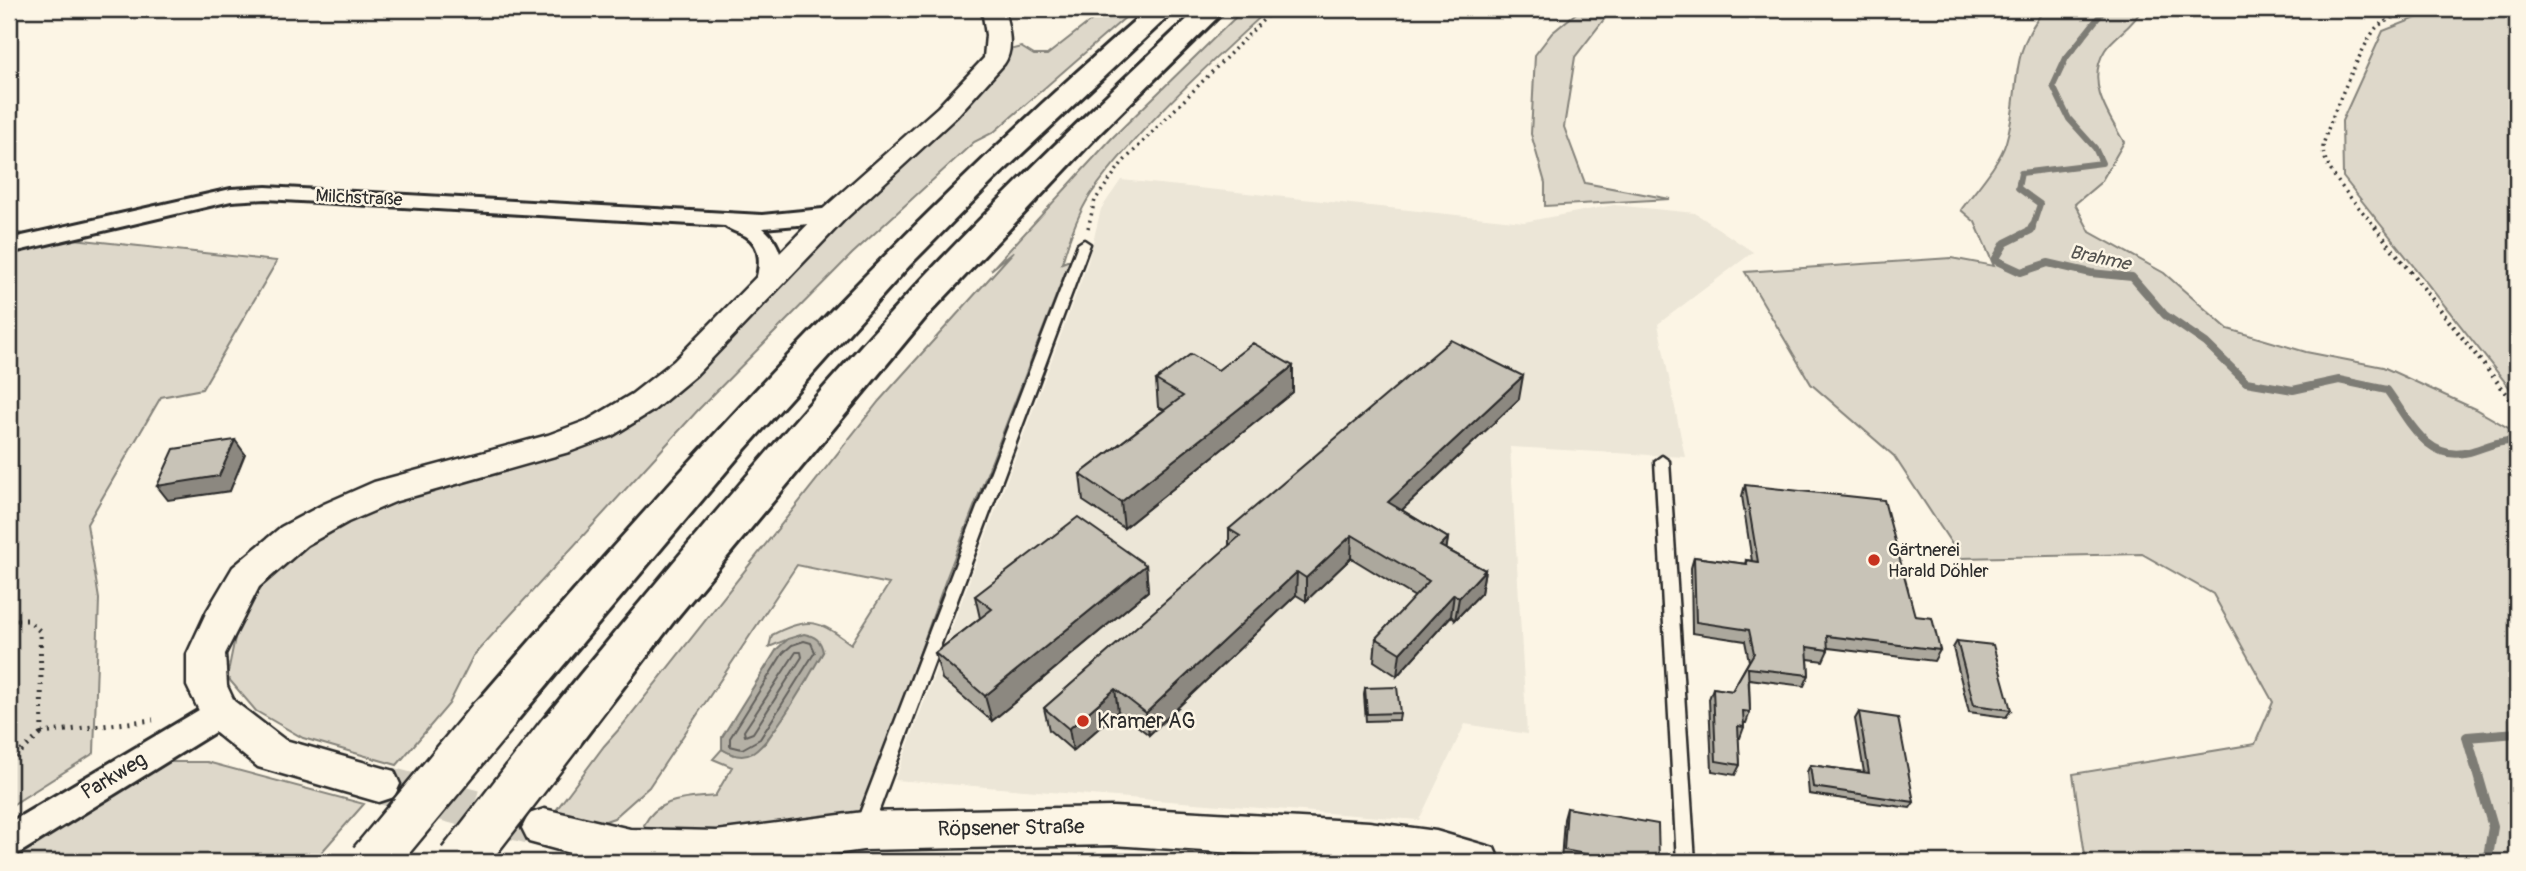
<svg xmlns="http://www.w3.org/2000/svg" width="2526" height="871" font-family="Pangolin,sans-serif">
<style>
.built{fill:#ece6d7}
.green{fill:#ded8ca;stroke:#84827a;stroke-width:2}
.water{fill:#b4b0a5;stroke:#7d7b74;stroke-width:2}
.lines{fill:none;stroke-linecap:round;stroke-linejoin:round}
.shore{stroke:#62605c;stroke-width:2}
.stream-far2{stroke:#7d7b74;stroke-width:6}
.stream-far1{stroke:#7d7b74;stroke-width:8}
.stream{stroke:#7d7b74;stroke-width:10}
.tertiary-tunnel{stroke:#d2cdc0;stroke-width:39;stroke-dasharray:39 20;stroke-linecap:butt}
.service-casing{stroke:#2b2b2b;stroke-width:5}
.minor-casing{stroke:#2b2b2b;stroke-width:6}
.tertiary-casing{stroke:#2b2b2b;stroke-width:5}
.motorway-casing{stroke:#2b2b2b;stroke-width:6}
.path-far2{stroke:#2b2b2b;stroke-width:3.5;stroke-dasharray:2 4.5;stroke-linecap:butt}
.path-far1{stroke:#2b2b2b;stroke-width:4.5;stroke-dasharray:2 5;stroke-linecap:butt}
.path{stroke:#2b2b2b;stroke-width:5;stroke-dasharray:2 6;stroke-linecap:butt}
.service{fill:#fcf5e5;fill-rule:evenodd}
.minor{fill:#fcf5e5;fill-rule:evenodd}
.tertiary{fill:#fcf5e5;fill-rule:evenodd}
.motorway{fill:#fcf5e5;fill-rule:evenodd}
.motorway-bridge-casing{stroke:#2b2b2b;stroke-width:51;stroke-linecap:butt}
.motorway-bridge{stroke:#fcf5e5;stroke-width:46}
.wall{fill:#aca89d;stroke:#2b2b2b;stroke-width:2}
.shaded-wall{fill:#8c8880;stroke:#2b2b2b;stroke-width:2}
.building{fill:#c8c3b7;stroke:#2b2b2b;stroke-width:2}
.poi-dot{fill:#c8321e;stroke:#fcf5e5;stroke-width:2.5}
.labels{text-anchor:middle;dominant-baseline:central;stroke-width:5;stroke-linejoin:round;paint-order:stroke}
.street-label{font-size:18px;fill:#2b2b2b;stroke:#fcf5e5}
.poi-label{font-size:18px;fill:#2b2b2b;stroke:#fcf5e5;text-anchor:start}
.water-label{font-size:19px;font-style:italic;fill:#545350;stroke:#fcf5e5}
.near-poi-label{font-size:21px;fill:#2b2b2b;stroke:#fcf5e5;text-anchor:start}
.near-street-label{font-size:21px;fill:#2b2b2b;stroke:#fcf5e5}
</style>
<rect width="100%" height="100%" fill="#fcf5e5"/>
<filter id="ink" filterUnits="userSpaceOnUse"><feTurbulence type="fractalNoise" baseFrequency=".0143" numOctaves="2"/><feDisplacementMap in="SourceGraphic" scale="14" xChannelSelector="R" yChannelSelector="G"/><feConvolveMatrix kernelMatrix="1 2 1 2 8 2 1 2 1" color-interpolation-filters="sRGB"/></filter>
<g filter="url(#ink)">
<path class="built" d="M1121,180L1524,222L1614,205L1695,213L1753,252L1658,324L1685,457L1510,447L1527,734L1465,724L1419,820L895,780L1088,262L1101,209Z"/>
<path class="green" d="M1106,9H1135L994,132L974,142L852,254L699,409L473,656L449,704L397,765L303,738L256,711L227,677L238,623L262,574L315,533L381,500L506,466L711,351L1002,62L1009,50L1021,47L1034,55H1047Z
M1244,9H1269C1209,64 1138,128 1091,194C1077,215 1069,239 1062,263L1070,260L946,579L864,809L845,821L759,832L649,834L644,825C658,797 687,799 715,796L732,767L713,759L722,749L733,755L765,744L823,652L788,639L769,647L772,635C809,615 820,621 851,644L889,584L797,565L649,787L614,818L594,825L554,813L604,746L621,727L879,401L1014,251L991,270L1112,138Z
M1581,9H1612L1575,57L1564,127L1585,183L1670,199L1545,206V183L1531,134L1535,55L1552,33Z
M2045,9H2142C2131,29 2116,34 2105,50C2085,82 2108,115 2124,142L2101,182L2075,204L2090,232L2164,273L2228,329L2306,352L2383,367L2475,409L2517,433V862H2086L2073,774L2255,744L2273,702L2213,594L2142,554L1961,558L1894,456L1811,384L1745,272L1951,258L1994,266L1975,222L1961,210C1974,192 2000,163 2006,142C2022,89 2006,57 2045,9Z
M2517,11V397L2343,177L2342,121L2383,31L2421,16Z
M9,232L277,261L202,389L161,397L87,524L99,599L94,753L9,807Z
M169,762H207L364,804L313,862H9L10,855L121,781Z"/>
<path class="water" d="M804,634C815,636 821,640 823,652C812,672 771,743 753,753C742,759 732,755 722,749V737L777,649L788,639Z"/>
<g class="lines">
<path class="shore" d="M804,641L811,643L815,652L760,739L742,749L730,746V738L783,653L792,645Z
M796,652H801L802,657L753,733L745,736L744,731Z"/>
<path class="stream-far2" d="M2032,228L2040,204L2018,188L2021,173L2102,163L2095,148L2069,119L2053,86L2066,58L2105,9"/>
<path class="stream-far1" d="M2032,227L2031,230L2005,243L1995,260L2021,272L2048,263L2091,273L2132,277L2165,315L2206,343L2246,382L2293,390L2339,380L2387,390C2408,418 2426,463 2469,452C2484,448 2501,439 2517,441"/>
<path class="stream" d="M2487,862L2493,827L2467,737L2517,733"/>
<path class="tertiary-tunnel" d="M379,784L544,828"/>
<defs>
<path id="service" d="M1084,240L1090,244L872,829L869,835L863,837L857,835L854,829L1078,244Z
M1662,456L1669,461L1695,862H1677L1655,461Z"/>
<path id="minor" d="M266,187L762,215L833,208L841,210L844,215L841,220L833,222L763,228C781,243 789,269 775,289H759L755,284C760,267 763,247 746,236C739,232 731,231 725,226L266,199L231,201L9,253V239L231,189Z
M220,700L231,704L236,713L231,722L21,852L9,856V823L209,704Z"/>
<path id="tertiary" d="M982,9H1004C1008,26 1015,49 1004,64L956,117L843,221L696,375L654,410L612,436L569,452L397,501L348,522L307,545L259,587L225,654L227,686L234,701L285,740L394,771L400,784L394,797L379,802L258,767L206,725L187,686V654L207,611L233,567L281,527L324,504L374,482L548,435L588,420L632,394L674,361L823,209L938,107L984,58L986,35Z
M1113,807L1369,822L1436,831L1494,848L1500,862H1373L1113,845L863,850L778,862H603L529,842L522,828L529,814L544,809L630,829L716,831L863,812Z"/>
<path id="motorway" d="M1148,9H1176L995,179L909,266L745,449L509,730L493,736L477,730L470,716L477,702C689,457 902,222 1148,9Z
M1198,9H1226L1101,132L926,317L674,621L577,748L560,754L543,748L536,734L543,720C659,578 777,437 901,302C995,200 1097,104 1198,9Z"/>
</defs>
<use href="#service" class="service-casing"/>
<use href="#minor" class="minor-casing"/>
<use href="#tertiary" class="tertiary-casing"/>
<use href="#motorway" class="motorway-casing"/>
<path class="path-far2" d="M1088,228L1095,200L1122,163L1274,9
M2376,228C2361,208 2325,174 2323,149C2322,134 2366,37 2377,27C2391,16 2410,11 2427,9"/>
<path class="path-far1" d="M2375,227L2517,407"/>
<path class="path" d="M9,620H27L40,631L42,733L153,720
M9,762L42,733"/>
<use href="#service" class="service"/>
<use href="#minor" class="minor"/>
<use href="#tertiary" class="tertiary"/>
<use href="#motorway" class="motorway"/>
<defs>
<path id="motorway-bridge" d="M372,862L493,716
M461,862L560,734"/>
</defs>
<use href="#motorway-bridge" class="motorway-bridge-casing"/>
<use href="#motorway-bridge" class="motorway-bridge"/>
</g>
<path class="wall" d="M1293,366V392L1124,528L1083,501L1080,474L1164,410L1158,407L1156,380L1218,370Z
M1519,399L1402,510L1448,538L1446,549L1485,570L1481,593L1455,620L1451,616L1397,676L1374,661L1376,638L1415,597L1351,558L1306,601L1296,595L1149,735L1118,711L1073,751L1049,730L1044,708L1229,546V529Z
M1745,485L1915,616L1940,650L1934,661L1828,648V650L1823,661L1808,659L1809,675L1804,686L1749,679L1750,712L1746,723H1744V727L1740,738H1738L1740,765L1735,775L1712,771L1709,699L1713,688L1732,691L1749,661L1745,641L1692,633L1691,568L1694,557L1745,564L1746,560L1752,561L1742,496Z
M1146,565L1148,591L992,721L942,679L935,653L980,618L975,596Z
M1957,641L2011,710L2006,717L1969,712L1953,648Z
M1365,688L1400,713L1399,720L1366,721L1364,695Z
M1859,712L1914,802L1910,808L1809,794L1807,772L1810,765L1864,772L1855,719Z
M1567,808L1659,862H1567L1561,861L1564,819Z"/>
<path class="shaded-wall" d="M1293,366V392L1124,528L1121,502Z
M1523,376L1519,399L1386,525L1388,502Z
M235,440L245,454L230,491L168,500L157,486Z
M1352,535L1351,558L1306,601V578Z
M1448,538L1445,560L1440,546Z
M1146,565L1148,591L992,721L985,696Z
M1485,570L1481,593L1455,620L1459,598Z
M1297,572L1296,595L1149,735L1146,713Z
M1454,594L1451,616L1397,676L1400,653Z
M1115,689L1118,711L1073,751L1069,729Z"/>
<path class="building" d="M1451,340L1523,376L1388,502L1448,538L1440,546L1485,570L1459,598L1454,594L1400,653L1376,638L1429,581L1352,535L1306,578L1297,572L1146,713L1115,689L1069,729L1044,708L1240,536L1229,529Z
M1253,343L1293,366L1121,502L1080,474L1183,396L1156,380L1191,354L1218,370Z
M235,440L219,476L157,486L174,449Z
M1745,485L1884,500L1915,616L1932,618L1940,650L1827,636L1828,650L1807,647L1809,675L1748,668L1750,712L1743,711L1744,727L1738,726L1740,765L1716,761L1713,688L1732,691L1754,653L1749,630L1696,622L1694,557L1747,564L1746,560L1758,562Z
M1078,517L1146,565L985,696L935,653L992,609L975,596Z
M1957,641L1993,645L2011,710L1974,705Z
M1397,687L1400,713L1367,714L1365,688Z
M1859,712L1898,718L1914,802L1813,787L1810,765L1869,773Z
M1567,808L1658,824L1659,862H1627L1564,850Z
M912,861L962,862H912Z"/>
</g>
<g class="poi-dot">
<circle cx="1874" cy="560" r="7"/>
<circle cx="1083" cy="721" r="7"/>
</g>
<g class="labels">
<g class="street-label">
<text transform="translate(359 198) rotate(3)">Milchstraße</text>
</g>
<g class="poi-label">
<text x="1888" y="550">Gärtnerei<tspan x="1888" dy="21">Harald Döhler</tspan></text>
</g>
<g class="water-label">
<text transform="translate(2100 258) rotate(12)">Brahme</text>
</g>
<g class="near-poi-label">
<text x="1097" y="721">Kramer AG</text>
</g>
<g class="near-street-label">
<text transform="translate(114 776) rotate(-31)">Parkweg</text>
<text transform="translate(1011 828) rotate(-1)">Röpsener Straße</text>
</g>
</g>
<rect width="2526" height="871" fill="none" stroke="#fcf5e5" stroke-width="35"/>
<rect x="18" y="18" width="2491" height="836" fill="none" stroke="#2b2b2b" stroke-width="2.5" filter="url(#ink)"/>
</svg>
